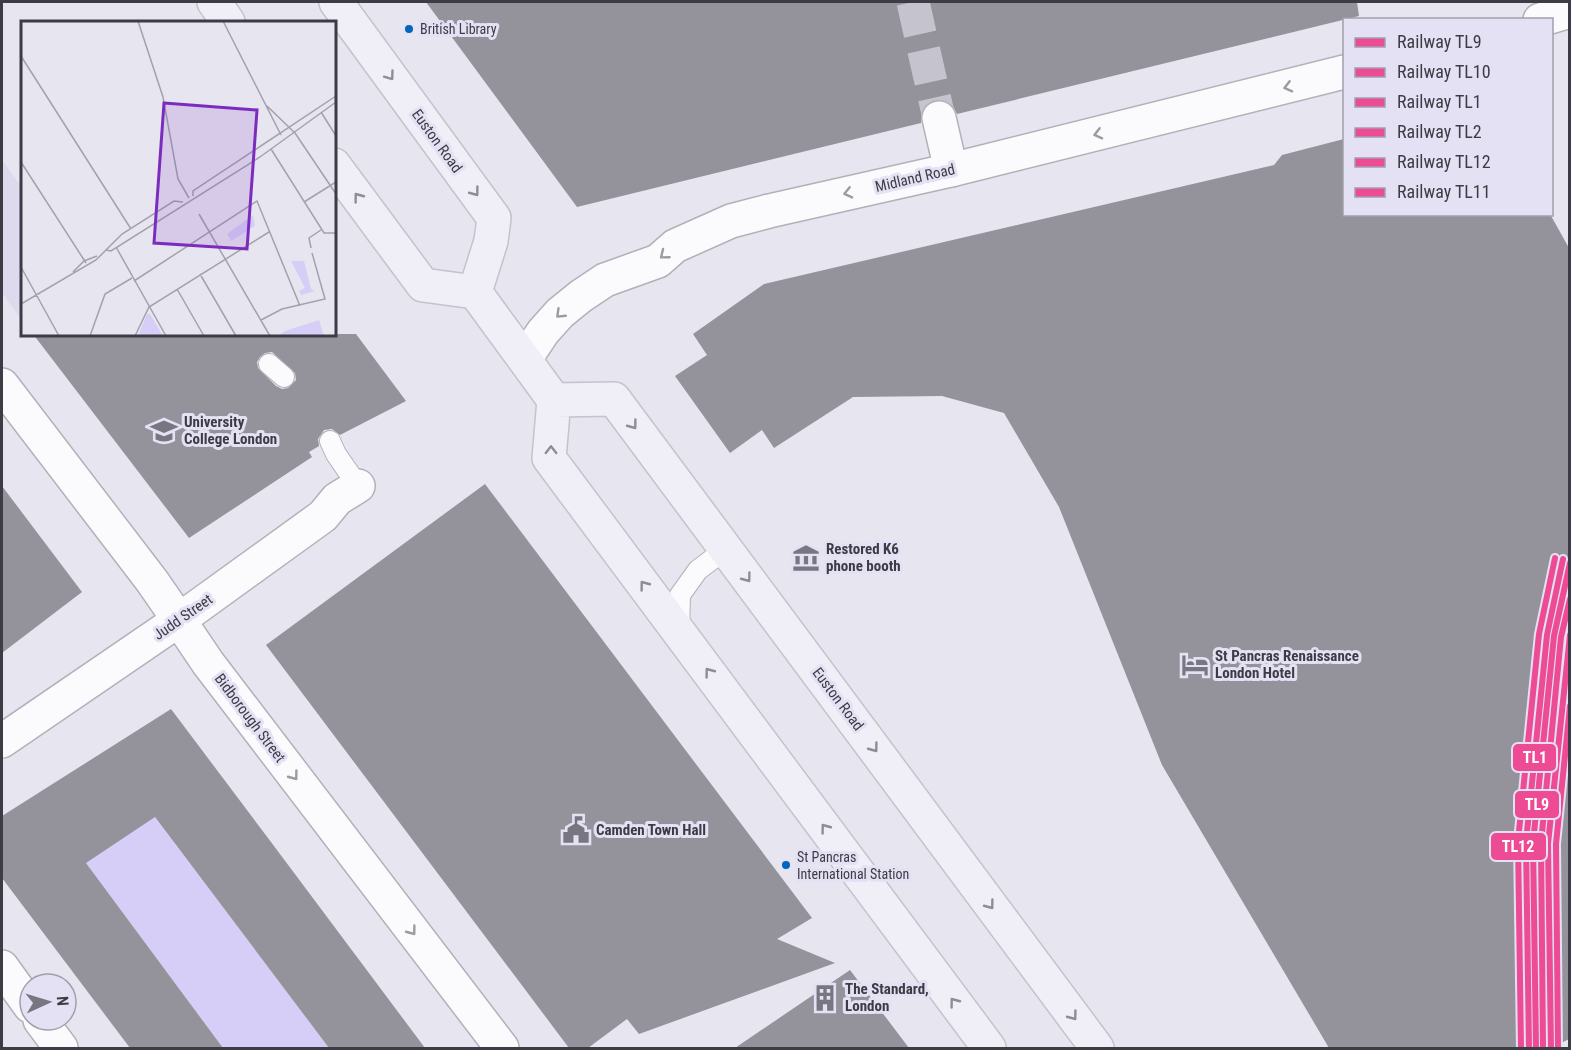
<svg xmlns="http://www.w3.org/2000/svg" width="1571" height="1050" font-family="'Roboto Condensed',sans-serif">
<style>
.built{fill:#dddaed}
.green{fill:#d7cef7}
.building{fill:#94939b;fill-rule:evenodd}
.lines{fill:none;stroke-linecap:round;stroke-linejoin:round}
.street-tunnel{stroke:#c5c3cd;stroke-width:33;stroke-dasharray:33 16;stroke-linecap:butt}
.lane-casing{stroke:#b2b1b9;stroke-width:22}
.street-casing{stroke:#b2b1b9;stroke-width:36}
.secondary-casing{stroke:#b2b1b9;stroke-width:36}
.highway-casing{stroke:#c4c3c9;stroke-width:36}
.lane{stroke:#fbfbfd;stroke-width:20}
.street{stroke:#fbfbfd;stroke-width:33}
.secondary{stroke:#fbfbfd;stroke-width:33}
.highway{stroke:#f0eff7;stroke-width:33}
.rail-1-casing{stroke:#e4e1f4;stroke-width:10}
.rail-2-casing{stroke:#e4e1f4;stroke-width:10}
.rail-3-casing{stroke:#e4e1f4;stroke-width:10}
.rail-4-casing{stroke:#e4e1f4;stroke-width:10}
.rail-5-casing{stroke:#e4e1f4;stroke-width:10}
.rail-6-casing{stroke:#e4e1f4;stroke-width:10}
.rail-1{stroke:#ee4b95;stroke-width:6}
.rail-2{stroke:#ee4b95;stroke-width:6}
.rail-3{stroke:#ee4b95;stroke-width:6}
.rail-4{stroke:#ee4b95;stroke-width:6}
.rail-5{stroke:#ee4b95;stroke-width:6}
.rail-6{stroke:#ee4b95;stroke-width:6}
.oneway{stroke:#8e8c94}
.oneway2{stroke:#9c9ba0}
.bus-dot{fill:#0065bd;stroke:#e4e1f4;stroke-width:2}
.labels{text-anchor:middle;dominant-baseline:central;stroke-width:6;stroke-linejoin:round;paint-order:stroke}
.bus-label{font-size:14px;fill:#3d3b43;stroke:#e4e1f4;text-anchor:start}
.street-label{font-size:15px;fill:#3d3b43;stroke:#e4e1f4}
.poi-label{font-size:15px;font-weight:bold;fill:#3d3b43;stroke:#e4e1f4;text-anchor:start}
.inset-road{fill:none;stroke:#a3a1ab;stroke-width:1.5}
.view{fill:#7b2cbf;fill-opacity:0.15;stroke:#7b2cbf;stroke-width:3}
.inset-edge{fill:none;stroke:#3d3b43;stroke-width:3}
.line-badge{stroke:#e4e1f4;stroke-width:2}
.badge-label{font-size:16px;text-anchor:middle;font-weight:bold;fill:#fff}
</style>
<rect width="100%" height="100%" fill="#e7e5f0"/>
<path class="built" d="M2,160L22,188V320L2,293Z"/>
<path class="green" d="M151,812L329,1048H223L81,856Z"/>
<path class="building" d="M426,2H1357L1359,16L957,114L953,106L945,100H934L927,104L921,112V123L577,207Z
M1344,139V214H1550L1569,248V1039L1552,1048H1329L1162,765L1059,507L1004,413L942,396L853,397L774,448L762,430L730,453L675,376L707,355L693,334L764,284L1274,165L1282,155Z
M33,334H356L406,401L340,435L332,429L324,430L318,439L319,446L309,452L312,457L189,538ZM272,352L295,373L296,380L288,388L282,389L276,386L258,368L257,362L260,357L265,353Z
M485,484L812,918L777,939L835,963L639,1034L627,1019L588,1048H569L266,645Z
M2,486L82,592L2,653Z
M171,709L268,838L425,1048H329L155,817L86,863L223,1048H130L2,878V816Z
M850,970L909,1048H735Z"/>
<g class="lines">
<path class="street-tunnel" d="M913,2L939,118"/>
<defs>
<path id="lane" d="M269,364L284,377
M330,441L336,454L358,486
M679,632L680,595L698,570L726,549"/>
<path id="street" d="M939,118L951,170
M358,486L337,499L323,516L179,620L208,663L502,1048
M2,967L30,1006
M40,1020L61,1048"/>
<path id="secondary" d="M1540,20L1570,11
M525,359L543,332L560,313L581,296L605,280L658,261L675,246L731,221L769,211L951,170L1344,72
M2,385L152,581L179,620L2,741"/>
<path id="highway" d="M214,2L228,22
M336,2L494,218L491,241L475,292
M334,165L423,285L475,292L554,400L549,458L989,1048
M554,400L614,399L1097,1048"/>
</defs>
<use href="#lane" class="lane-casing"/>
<use href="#street" class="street-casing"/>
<use href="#secondary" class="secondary-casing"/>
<use href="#highway" class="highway-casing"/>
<use href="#lane" class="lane"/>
<use href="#street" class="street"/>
<use href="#secondary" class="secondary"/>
<use href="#highway" class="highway"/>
<defs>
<path id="rail-1" d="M1536,1048L1533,843L1554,636L1570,563"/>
<path id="rail-2" d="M1543,1048L1541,843L1561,637L1570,599"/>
<path id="rail-3" d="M1529,1048L1526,842L1547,635L1563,559"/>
<path id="rail-4" d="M1551,1048L1548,844L1570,635"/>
<path id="rail-5" d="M1521,1048L1518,841L1539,634L1555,558"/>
<path id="rail-6" d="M1558,1048L1556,844L1570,706"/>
</defs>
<use href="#rail-1" class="rail-1-casing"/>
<use href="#rail-2" class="rail-2-casing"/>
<use href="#rail-3" class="rail-3-casing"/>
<use href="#rail-4" class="rail-4-casing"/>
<use href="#rail-5" class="rail-5-casing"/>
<use href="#rail-6" class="rail-6-casing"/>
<use href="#rail-1" class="rail-1"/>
<use href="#rail-2" class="rail-2"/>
<use href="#rail-3" class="rail-3"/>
<use href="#rail-4" class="rail-4"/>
<use href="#rail-5" class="rail-5"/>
<use href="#rail-6" class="rail-6"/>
</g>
<defs><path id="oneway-chevron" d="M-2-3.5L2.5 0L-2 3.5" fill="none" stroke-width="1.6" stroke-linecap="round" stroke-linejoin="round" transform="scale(1.5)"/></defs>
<g class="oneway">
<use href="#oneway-chevron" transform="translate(390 76) rotate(54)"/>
<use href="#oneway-chevron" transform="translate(475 192) rotate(53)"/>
<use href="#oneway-chevron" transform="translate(358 197) rotate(-127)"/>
<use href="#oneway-chevron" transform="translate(633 425) rotate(53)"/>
<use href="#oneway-chevron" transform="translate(551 450) rotate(-90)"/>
<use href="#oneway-chevron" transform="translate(747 578) rotate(53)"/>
<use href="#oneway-chevron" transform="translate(644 585) rotate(-127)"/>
<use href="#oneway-chevron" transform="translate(709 672) rotate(-127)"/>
<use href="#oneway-chevron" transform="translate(874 748) rotate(53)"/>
<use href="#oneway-chevron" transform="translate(825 828) rotate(-127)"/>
<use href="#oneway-chevron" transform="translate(990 905) rotate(53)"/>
<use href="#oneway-chevron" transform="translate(954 1002) rotate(-127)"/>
<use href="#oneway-chevron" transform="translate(1073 1016) rotate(53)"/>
</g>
<g class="oneway2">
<use href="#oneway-chevron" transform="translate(1288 87) rotate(166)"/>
<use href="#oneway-chevron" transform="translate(1098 134) rotate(166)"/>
<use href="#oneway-chevron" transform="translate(848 193) rotate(167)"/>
<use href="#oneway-chevron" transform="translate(664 255) rotate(141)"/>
<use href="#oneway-chevron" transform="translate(560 314) rotate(136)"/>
<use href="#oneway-chevron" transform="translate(294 776) rotate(53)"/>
<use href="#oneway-chevron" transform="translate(412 931) rotate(53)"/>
</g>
<defs>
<symbol id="university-bare" viewBox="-9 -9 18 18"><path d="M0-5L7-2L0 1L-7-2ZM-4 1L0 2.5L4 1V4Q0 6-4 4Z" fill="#787680" stroke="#e4e1f4" stroke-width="2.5" paint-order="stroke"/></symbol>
<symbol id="museum-bare" viewBox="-9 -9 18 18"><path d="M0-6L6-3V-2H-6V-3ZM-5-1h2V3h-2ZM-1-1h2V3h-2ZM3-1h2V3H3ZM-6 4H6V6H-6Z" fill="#787680" stroke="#e4e1f4" stroke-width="2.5" paint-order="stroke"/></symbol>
<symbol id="hotel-bare" viewBox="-9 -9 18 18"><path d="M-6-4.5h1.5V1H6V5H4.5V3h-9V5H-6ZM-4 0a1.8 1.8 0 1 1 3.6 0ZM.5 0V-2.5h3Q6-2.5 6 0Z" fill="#787680" stroke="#e4e1f4" stroke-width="2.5" paint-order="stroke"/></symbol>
<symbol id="civic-bare" viewBox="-9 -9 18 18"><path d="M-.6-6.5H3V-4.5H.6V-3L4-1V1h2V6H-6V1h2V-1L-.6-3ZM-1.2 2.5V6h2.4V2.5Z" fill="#787680" stroke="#e4e1f4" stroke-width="2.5" paint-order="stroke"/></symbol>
<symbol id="building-bare" viewBox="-9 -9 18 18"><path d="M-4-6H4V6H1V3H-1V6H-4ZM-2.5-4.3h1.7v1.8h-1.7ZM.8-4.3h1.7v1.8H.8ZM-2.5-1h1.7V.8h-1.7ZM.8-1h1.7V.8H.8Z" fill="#787680" stroke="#e4e1f4" stroke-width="2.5" paint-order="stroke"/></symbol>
</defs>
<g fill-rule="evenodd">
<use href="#university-bare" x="145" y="412" width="38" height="38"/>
<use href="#museum-bare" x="787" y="539" width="38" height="38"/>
<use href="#hotel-bare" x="1176" y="646" width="38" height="38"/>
<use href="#civic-bare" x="557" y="811" width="38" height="38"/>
<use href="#building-bare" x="806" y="979" width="38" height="38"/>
</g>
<g class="bus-dot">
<circle cx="409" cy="29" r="5"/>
<circle cx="786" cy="865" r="5"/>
</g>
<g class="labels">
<g class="bus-label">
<text x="420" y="29">British Library</text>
<text x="797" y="857">St Pancras<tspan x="797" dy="17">International Station</tspan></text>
</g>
<g class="street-label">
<text transform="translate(437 141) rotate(54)">Euston Road</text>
<text transform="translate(915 178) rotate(-13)">Midland Road</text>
<text transform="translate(183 617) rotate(-35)">Judd Street</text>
<text transform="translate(838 699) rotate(53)">Euston Road</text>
<text transform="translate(250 718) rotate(53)">Bidborough Street</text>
</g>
<g class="poi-label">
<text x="184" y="422">University<tspan x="184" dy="17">College London</tspan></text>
<text x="826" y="549">Restored K6<tspan x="826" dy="17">phone booth</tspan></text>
<text x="1215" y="656">St Pancras Renaissance<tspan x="1215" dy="17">London Hotel</tspan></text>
<text x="596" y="830">Camden Town Hall</text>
<text x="845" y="989">The Standard,<tspan x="845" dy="17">London</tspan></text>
</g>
</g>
<g transform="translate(21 21)">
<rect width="315" height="315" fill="#e7e5f0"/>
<path d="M232,194L234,205L210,220L206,213ZM270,240H283L290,268L294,270L280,274L278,270L284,267ZM126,293H129L142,315H117ZM298,299L303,315H257L264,310Z" fill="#d7cef7"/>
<path class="inset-road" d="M117,0L142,76L157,158L168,177M202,0L260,114M0,35L110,208M246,85L274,112M300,91L315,115M274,112L315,173M250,128L303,212H315M0,141L65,242M172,175V170L315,75M283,181L315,161M178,193L249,315M95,226L145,315M290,227L288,217L300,209M85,229L90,230L239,136L315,81M0,246L38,315M52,251L63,240L76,235M179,253L215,315M113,260L236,180L279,285M156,268L183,315M0,283L75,239L101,213L153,180L162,181M240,299L261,288L304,278L291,232M69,315L84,273L111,257M114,315L128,286L248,211"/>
<path class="view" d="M143,82L236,89L226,228L133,222Z"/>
<rect width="315" height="315" class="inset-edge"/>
</g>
<g class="line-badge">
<rect x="1512" y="743" width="45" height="29" rx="6" fill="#ee4b95"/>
<rect x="1514" y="790" width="46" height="29" rx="6" fill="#ee4b95"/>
<rect x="1490" y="832" width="57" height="29" rx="6" fill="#ee4b95"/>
</g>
<g class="badge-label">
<text x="1535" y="763">TL1</text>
<text x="1537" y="810">TL9</text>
<text x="1518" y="852">TL12</text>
</g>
<rect width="1571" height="1050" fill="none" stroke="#3d3b43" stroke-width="6"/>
<rect x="1343" y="18" width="210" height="198" fill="#e4e1f4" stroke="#a19fad" stroke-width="1.5"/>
<rect x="1355" y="38" width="30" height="9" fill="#ee4b95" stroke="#a19fad" stroke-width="1.5"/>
<text x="1397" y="48" font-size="18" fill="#3d3b43">Railway TL9</text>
<rect x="1355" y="68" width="30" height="9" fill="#ee4b95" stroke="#a19fad" stroke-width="1.5"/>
<text x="1397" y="78" font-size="18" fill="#3d3b43">Railway TL10</text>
<rect x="1355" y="98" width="30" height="9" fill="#ee4b95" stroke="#a19fad" stroke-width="1.5"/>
<text x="1397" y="108" font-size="18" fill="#3d3b43">Railway TL1</text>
<rect x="1355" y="128" width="30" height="9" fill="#ee4b95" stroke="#a19fad" stroke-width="1.5"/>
<text x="1397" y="138" font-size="18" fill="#3d3b43">Railway TL2</text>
<rect x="1355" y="158" width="30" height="9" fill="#ee4b95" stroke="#a19fad" stroke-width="1.5"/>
<text x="1397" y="168" font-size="18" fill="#3d3b43">Railway TL12</text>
<rect x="1355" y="188" width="30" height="9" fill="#ee4b95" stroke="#a19fad" stroke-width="1.5"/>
<text x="1397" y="198" font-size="18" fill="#3d3b43">Railway TL11</text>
<g transform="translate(48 1002) rotate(86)"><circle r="28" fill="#e4e1f4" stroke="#a19fad" stroke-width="1.5"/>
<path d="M0-4.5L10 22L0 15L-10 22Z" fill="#787680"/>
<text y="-9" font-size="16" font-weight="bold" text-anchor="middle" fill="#3d3b43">N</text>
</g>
</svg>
